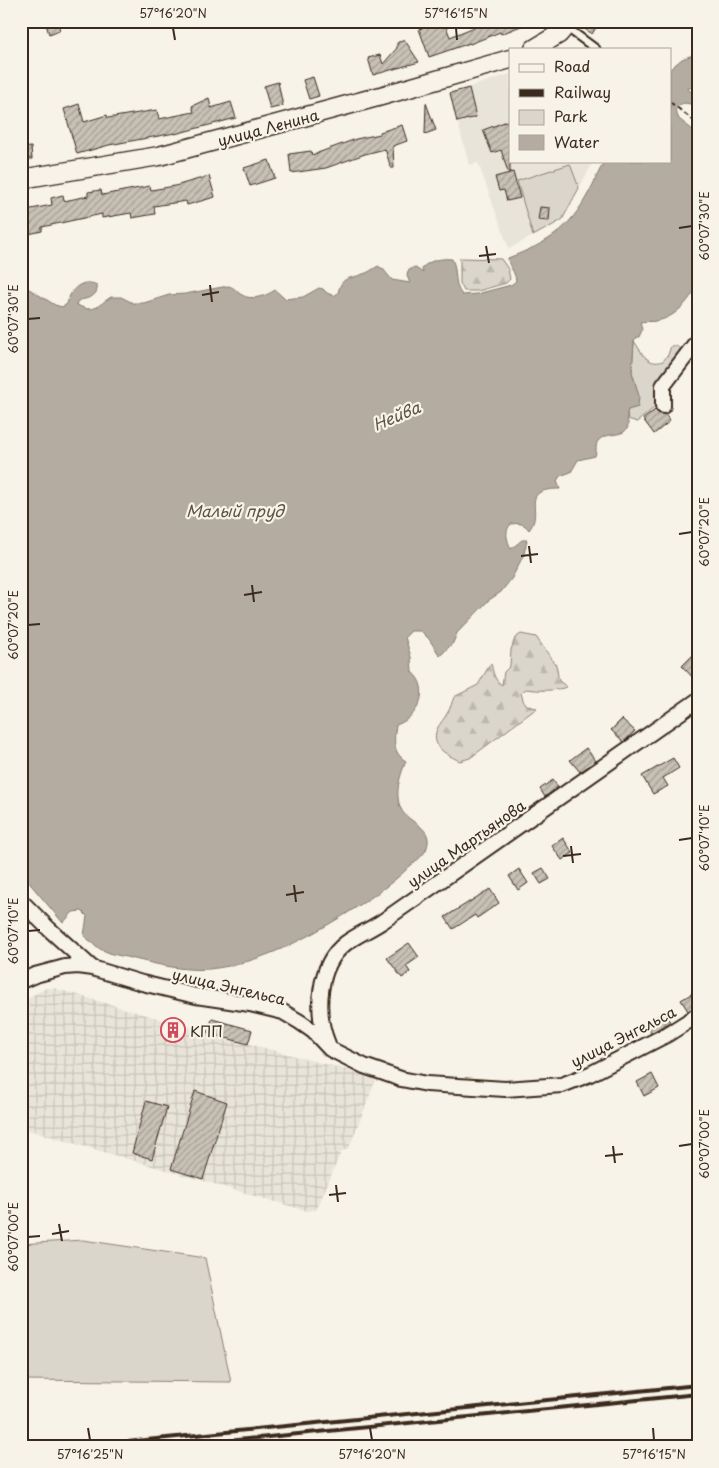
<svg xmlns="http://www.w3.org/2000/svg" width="719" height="1468" font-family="'Playpen Sans',sans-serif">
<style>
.built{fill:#e9e4d9}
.industrial{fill:url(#industrial-grid)}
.green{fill:#dbd6cb;stroke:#8b8074}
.forest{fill:url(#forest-firs);stroke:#8b8074}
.water{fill:#b4aca0;stroke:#84786c}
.building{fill:url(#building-hatch);stroke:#3b2a1e}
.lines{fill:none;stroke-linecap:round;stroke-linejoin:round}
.service-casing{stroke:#3b2a1e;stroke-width:11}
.minor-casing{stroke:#3b2a1e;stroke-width:18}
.tertiary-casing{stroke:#3b2a1e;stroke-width:21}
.path{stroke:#3b2a1e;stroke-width:2;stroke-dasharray:5 4;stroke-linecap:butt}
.service{stroke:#f7f3e8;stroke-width:7}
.minor{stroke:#f7f3e8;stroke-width:14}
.tertiary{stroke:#f7f3e8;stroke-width:18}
.rail{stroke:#3b2a1e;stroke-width:4}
.ticks{fill:none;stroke:#3b2a1e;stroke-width:2}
.labels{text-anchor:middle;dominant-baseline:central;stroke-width:4.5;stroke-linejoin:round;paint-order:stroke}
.street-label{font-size:15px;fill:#3b2a1e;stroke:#f7f3e8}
.poi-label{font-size:15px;fill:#3b2a1e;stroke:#f7f3e8;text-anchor:start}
.water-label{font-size:16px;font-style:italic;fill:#5f5145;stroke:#f7f3e8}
.neatline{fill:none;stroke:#3b2a1e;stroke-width:2}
.ticks-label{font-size:12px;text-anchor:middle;fill:#3b2a1e}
</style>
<defs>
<pattern id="industrial-grid" width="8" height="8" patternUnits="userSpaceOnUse" patternTransform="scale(1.25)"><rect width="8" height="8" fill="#e9e4d9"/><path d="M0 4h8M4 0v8" fill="none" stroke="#c9c4ba"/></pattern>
<pattern id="forest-firs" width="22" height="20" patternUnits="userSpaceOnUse" patternTransform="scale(1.25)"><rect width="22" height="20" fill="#dbd6cb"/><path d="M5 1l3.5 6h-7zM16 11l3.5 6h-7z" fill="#bdb8ae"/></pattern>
<pattern id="building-hatch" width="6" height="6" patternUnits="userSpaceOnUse" patternTransform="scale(1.25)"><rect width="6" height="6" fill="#c8c1b6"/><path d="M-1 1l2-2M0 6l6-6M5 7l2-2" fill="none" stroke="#a49d93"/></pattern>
</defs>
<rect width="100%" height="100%" fill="#f7f3e8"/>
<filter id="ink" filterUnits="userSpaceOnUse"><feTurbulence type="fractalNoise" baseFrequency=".02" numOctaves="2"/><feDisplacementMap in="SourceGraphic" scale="10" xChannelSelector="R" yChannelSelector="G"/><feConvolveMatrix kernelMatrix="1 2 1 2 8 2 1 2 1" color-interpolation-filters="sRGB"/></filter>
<g filter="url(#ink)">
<path class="built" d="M510,74V161H589L591,166L562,220L509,249L478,163L469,165L450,93Z"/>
<path class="industrial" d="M46,988H54L208,1033L374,1077L375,1082L349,1148L341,1152L317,1209L307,1211L21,1128V1002Z"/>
<path class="green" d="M570,164L579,188L562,220L533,236L517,181Z
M634,341C641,351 647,367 663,361L668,355L671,346C677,345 679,347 681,352L655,407L637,422L628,419L627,413L628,409L634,408L637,390L632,372Z
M83,1240L205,1258L231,1382L21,1380V1244Z"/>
<path class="forest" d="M460,258L501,259L508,269L510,279L506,283L478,291H464L460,283Z
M521,634L536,637L556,665L559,681L567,687C554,691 540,691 526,689L521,693L524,703L531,707L537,708L470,758L460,761C447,755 430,747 437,729C440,723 445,718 448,712C451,707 452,702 454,697L478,685L491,663C493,672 494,680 502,685L504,672L510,666L511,650L515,638Z"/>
<path class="water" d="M698,53V85L687,89L698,96V107C688,103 681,100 675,110L679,119L698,134V284C690,300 676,318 656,321C651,322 645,321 640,322L642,330L639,337H636L634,341L632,372L639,396L638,407L628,410C625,416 630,423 627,429C622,437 605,432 598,441C595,445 597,451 595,456L578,460L571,472L560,476L557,481L560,489C517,489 545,511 529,530C524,523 519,523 511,524C504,531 507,540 511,549L522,540H527L524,554L512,578L501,592L489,600L457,633L453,643L440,656L429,639L421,631H411L405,637L411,657L412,672C432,689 418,718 396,725C394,739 392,753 406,761C400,776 394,793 401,809C408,824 436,826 426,850C423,856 415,862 410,866C392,884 371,898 349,912C307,938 260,964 209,969C177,972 143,960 112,954L100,949L84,936L87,916L82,911L73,912L63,923L21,873V284L55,305L62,307L67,304C70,289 82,278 97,285C99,296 88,299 79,300L76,304C93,315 98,305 111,297H121L133,303H144L169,295L185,294L228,286C235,287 236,292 242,295C251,301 267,296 275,290L285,299L303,297L319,288L323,289L327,293L334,296L338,293C342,275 349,280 363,274C368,273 373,269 378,266L383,269L392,280L410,283L407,276L408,271L414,267L423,273L422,268C430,260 441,258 452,259C458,271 453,284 462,295L477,294L511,285L516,281C515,270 508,267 508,258C548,243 569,230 589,192C595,182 598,171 605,161H670V69L682,59Z"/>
<path class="building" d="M45,21H57L60,30L49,34Z
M440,21H444L450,37L489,21L531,22L501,34L500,32L470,44V43L429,57L419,29Z
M580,21H600L592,34L579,25Z
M404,39L419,62L373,75L368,58L380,55L383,64L397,48V43Z
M313,77L319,96L309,99L303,80Z
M278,82L283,106L270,109L264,86Z
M469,88L476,117L457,122L450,93Z
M209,98L211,108L231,102L236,118L175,134V133L109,145L77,154L64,109L79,104L84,122L107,115L108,118L157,110L159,119L194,112L192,106Z
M426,103L436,130L425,134Z
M510,120V172H508L501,150L492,153L483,130Z
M402,125L407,141L393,146L394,168H391L385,149L365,154L326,168L291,173L289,154L311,151L312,155L356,139L380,134V132Z
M31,147L32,159H21V148Z
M269,160L275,178L250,186L244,168Z
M513,172L520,198L507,201L504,190L499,191L495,177Z
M209,176L215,197L187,205L186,201L154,206L155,214L132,218L131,213L102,218V214L42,227V231L24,235L21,223V211L52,205L51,198L63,195L64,201L88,196V192L101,190L102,195L150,186L151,190L175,186Z
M540,207L550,208L549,221L538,220Z
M655,410L659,414H665L670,421L654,434L643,419Z
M698,650V683L682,666Z
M622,719L635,731L624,742L611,730Z
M586,748L596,761L580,772L570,760Z
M673,758L679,768L663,778L668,786L653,794L642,776Z
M553,780L558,787L545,797L540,789Z
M519,806L523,812L511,820L507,815Z
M486,831L489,836L478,843L475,838Z
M563,838L573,853L562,860L552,846Z
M543,868L550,879L541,884L534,873Z
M519,869L528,883L518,890L509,876Z
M490,889L499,903L477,918L475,915L453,929L445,917Z
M409,943L419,957L406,966L410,972L402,978L387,958Z
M698,990V1006L688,1011L681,1000Z
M664,1012L670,1022L651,1033L646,1023Z
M212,1019L252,1030L248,1044L208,1033Z
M169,1024L179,1027L177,1036L166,1033Z
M652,1074L659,1088L644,1096L637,1082Z
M195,1091L227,1102L203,1179L171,1169Z
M146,1101L167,1107L152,1159L132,1153Z"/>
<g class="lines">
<defs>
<path id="service" d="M566,27L596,49"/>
<path id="minor" d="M663,406V386L698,340
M21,901L49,929L92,968
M21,981L35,975L65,967L78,966L92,968L142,983L196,996L250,1004L283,1012L300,1022L313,1031L330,1049L364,1066L401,1079L427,1084L505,1089L562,1085L590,1074L668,1034L698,1015
M328,1044C315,1013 317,965 346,943C357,935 371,929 383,921L698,700"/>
<path id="tertiary" d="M534,49L559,34L570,21
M21,179L159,156L381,96L510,59"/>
</defs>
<use href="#service" class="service-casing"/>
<use href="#minor" class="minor-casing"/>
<use href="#tertiary" class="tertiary-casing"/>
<path class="path" d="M670,102L698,124"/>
<use href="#service" class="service"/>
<use href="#minor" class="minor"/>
<use href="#tertiary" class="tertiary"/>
<path class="rail" d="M76,1447L698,1385
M167,1447L698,1394"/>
</g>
</g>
<path class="ticks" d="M173,28L175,40M456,28L457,40M679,228L692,226M486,246L489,263M479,256L496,254M210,285L212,302M202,295L219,292M28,319L40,318M679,534L692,532M529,546L531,563M521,556L538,554M252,585L254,602M244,595L262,592M28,625L40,624M679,840L692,838M571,846L573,863M563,856L581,854M294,885L296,902M286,895L304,892M28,931L40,930M613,1146L615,1163M679,1146L692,1144M605,1156L623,1154M336,1185L338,1202M329,1195L346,1193M59,1224L62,1241M52,1234L69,1231M28,1237L40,1236M88,1428L90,1440M370,1428L372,1440M653,1428L654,1440"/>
<defs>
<symbol id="building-ring" viewBox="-11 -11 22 22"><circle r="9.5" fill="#f7f3e8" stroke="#d1495b" stroke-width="1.5"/><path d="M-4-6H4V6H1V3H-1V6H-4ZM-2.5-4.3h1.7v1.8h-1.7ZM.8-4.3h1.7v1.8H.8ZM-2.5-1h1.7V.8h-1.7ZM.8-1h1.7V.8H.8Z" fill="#d1495b"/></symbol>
</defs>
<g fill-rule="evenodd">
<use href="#building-ring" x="159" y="1016" width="28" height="28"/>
</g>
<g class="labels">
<g class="street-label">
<text transform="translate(268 127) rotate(-15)">улица Ленина</text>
<text transform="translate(466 843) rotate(-35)">улица Мартьянова</text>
<text transform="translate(229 986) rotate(13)">улица Энгельса</text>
<text transform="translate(623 1036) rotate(-27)">улица Энгельса</text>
</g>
<g class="poi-label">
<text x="190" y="1030">КПП</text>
</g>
<g class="water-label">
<text transform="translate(396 415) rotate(-23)">Нейва</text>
<text x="235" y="510">Малый пруд</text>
</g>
</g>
<rect width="719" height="1468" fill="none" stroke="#f7f3e8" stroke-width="55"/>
<rect x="509" y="48" width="162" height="115" fill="#f7f3e8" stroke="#aca397"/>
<rect x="519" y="64" width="25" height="8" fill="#f7f3e8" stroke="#aca397"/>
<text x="554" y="72" font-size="15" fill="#3b2a1e">Road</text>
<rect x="519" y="89" width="25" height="8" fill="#3b2a1e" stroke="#aca397"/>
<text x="554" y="98" font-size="15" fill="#3b2a1e">Railway</text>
<rect x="519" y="110" width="25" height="15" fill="#dbd6cb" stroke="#aca397"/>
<text x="554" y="122" font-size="15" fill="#3b2a1e">Park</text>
<rect x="519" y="135" width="25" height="15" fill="#b4aca0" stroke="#aca397"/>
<text x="554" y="148" font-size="15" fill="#3b2a1e">Water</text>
<rect x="28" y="28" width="664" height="1412" class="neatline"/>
<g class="ticks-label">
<text x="173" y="18">57°16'20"N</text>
<text x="456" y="18">57°16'15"N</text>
<text transform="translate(705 226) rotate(-90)" y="4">60°07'30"E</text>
<text transform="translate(14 319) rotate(-90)" y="4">60°07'30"E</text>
<text transform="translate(705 532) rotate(-90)" y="4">60°07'20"E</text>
<text transform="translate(14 625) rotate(-90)" y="4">60°07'20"E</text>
<text transform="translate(705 838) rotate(-90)" y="4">60°07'10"E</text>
<text transform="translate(14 931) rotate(-90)" y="4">60°07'10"E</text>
<text transform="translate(705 1144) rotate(-90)" y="4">60°07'00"E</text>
<text transform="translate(14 1237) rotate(-90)" y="4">60°07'00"E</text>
<text x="90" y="1459">57°16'25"N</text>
<text x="372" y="1459">57°16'20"N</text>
<text x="654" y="1459">57°16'15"N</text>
</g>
</svg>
